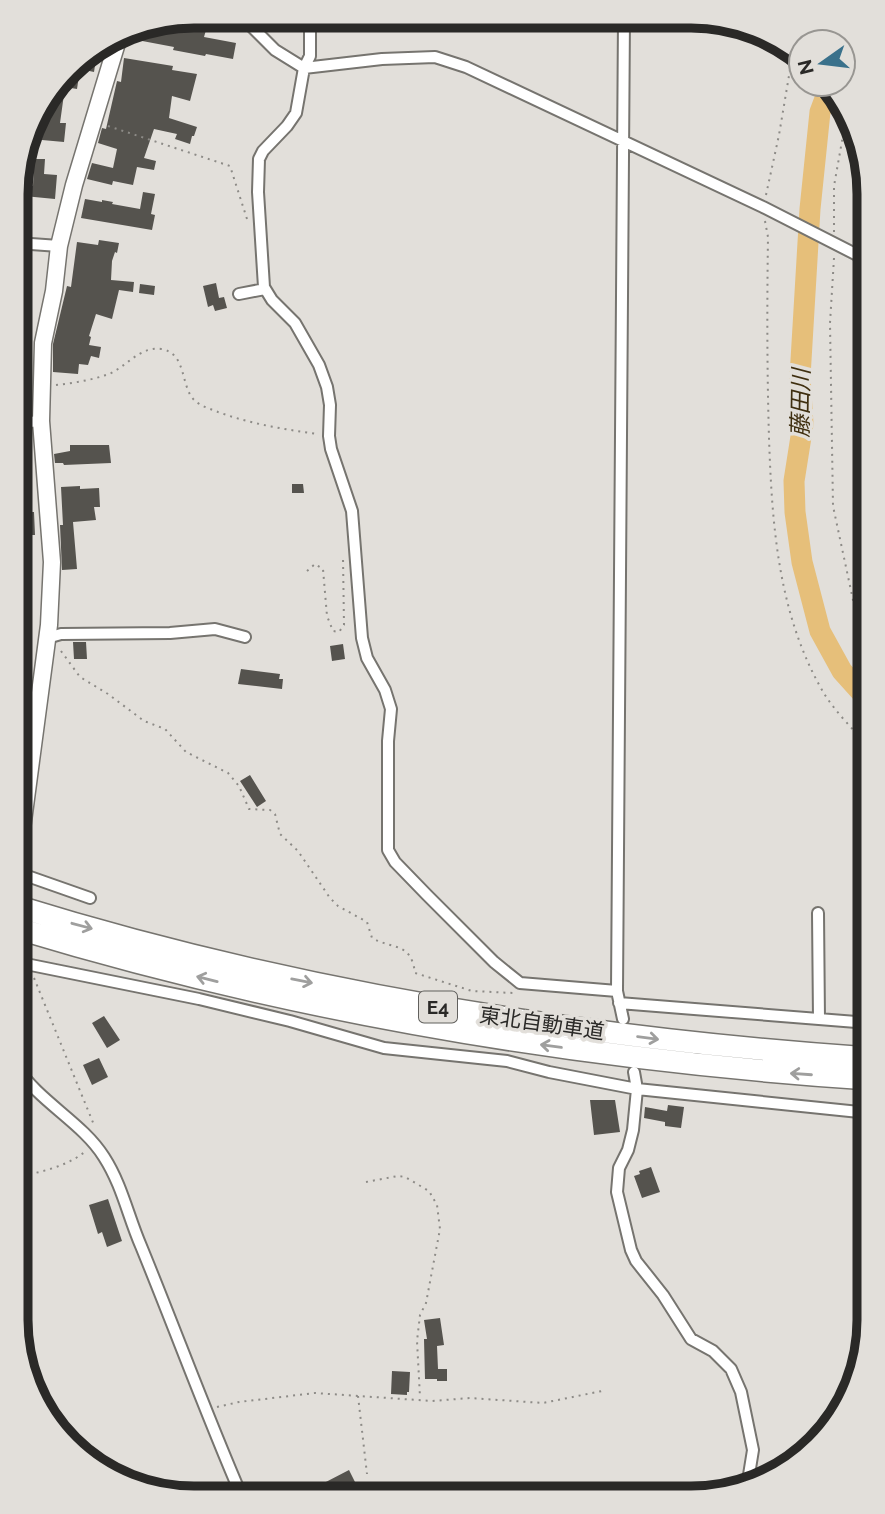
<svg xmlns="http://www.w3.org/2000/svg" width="885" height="1514" font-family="Raleway,'Noto Sans JP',sans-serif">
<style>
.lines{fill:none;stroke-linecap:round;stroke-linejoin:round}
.river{stroke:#e6bf7a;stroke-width:21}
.building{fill:#55534e}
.minor-casing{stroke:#76746f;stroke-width:14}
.secondary-casing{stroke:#76746f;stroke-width:19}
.motorway-casing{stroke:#76746f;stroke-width:24}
.path{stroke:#8d8b87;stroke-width:2;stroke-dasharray:2 5;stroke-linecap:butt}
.minor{stroke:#fff;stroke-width:10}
.secondary{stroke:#fff;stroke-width:16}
.motorway{stroke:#fff;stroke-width:21}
.oneway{stroke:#9f9f9e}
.labels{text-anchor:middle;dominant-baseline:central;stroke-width:7;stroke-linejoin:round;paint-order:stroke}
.shield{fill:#e2dfda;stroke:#61605d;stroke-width:2}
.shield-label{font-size:19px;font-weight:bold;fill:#2a2927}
.street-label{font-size:21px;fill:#2a2927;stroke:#e2dfda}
.water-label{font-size:23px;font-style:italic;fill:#3f2f10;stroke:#e2dfda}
.rim{fill:none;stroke:#2a2927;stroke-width:9}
</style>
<rect width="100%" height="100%" fill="#e2dfda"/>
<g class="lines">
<path class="river" d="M829,88L820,112L810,209L800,377L803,424L794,481L795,512L802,562L820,631L842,671L869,701"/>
</g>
<path class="building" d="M189,17L186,26L206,30L204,37L236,43L233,59L206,54L205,56L173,50L174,47L137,40L139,27Z
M98,46L94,72L80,69L77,89L65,87L60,123H66L64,142L42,140L43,116L35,114L76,60Z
M124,58L173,66L172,70L197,74L190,101L172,96L169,118L197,127L194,136H192L190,144L175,139L177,134L154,129L144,158L156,161L154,170L137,167L133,185L113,181L112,185L87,179L92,163L113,168L117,149L98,143L102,128L106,129L117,81L121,82Z
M34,159H45L44,174L57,175L55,199L24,196L25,185L33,186Z
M143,192L155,194L151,214L155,215L152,230L81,218L85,199L102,202V200L113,202L112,204L140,209Z
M99,240L119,243L117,253L115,252L112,261L111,280L134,282L133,292L119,290L112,319L96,314L89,336L91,337L89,345L101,347L99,358L91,356L88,365L79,364L78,374L53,372V344L67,286L71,287L77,242L98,245Z
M216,283L219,298L224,297L227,308L215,311L213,305L208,307L203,286Z
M140,284L155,286L154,295L139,293Z
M70,445H109L111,463L64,465L63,463H55L54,454L70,451Z
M292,484H303L304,493H292Z
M80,486V489L99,488L100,507H94L96,520L73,522L77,569L62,570L60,525H63L61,487Z
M17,512H34L35,535H17Z
M73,642H86L87,659H74Z
M343,644L345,659L332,661L330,646Z
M241,669L280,674L279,679H283L282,689L238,684Z
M250,775L266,801L257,807L240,781Z
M104,1016L120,1040L107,1048L92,1023Z
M99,1058L108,1077L92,1085L83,1065Z
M590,1100H615L620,1132L594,1135Z
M668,1105L684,1107L681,1128L665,1126V1122L644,1118L645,1107L667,1111Z
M651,1167L660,1192L642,1198L634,1176L640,1174L639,1171Z
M108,1199L122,1241L107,1247L102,1232L98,1234L89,1205Z
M440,1318L444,1345L437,1346L438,1369H447V1381H437V1379H425L424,1339H427L424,1320Z
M392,1371L410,1372L409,1392H407V1395L391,1394Z
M349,1470L357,1486L342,1493L344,1497H328L322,1484Z"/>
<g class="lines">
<defs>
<path id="minor" d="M241,16L275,50L304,68L382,59L435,57L466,67L763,207L869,261
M310,16V56L304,68L296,113L287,126L263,151L259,159L258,192L264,287L272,300L295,323L319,365L327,387L330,405L329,436L331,449L352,511L362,638L367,658L385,690L391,709L388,741V850L395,862L427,895L494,962L520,983L617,991
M17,243L59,246
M239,294L265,289
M17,423L41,421
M47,638L61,634L170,633L215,629L245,637
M16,872L90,898
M818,913L819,1019
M16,962L199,999L290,1021L384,1048L507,1061L549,1072L637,1089L869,1113
M619,1003L869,1023
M623,1019L617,991L624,18
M16,1066C39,1102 82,1122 104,1157C122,1185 128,1216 141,1246C175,1329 206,1414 242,1497
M634,1072L637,1089L633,1130L628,1150L619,1168L617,1192L631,1250L636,1261L663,1295L691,1339L713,1351L731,1369L741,1392L753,1450L747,1487"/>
<path id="secondary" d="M16,874L49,625L52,562L41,421L43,343L54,291L59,246L74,185L120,33"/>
<path id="motorway" d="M16,906C293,992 580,1038 869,1058
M16,928C293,1012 581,1060 869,1079"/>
</defs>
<use href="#minor" class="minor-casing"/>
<use href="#secondary" class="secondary-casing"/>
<use href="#motorway" class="motorway-casing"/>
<path class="path" d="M108,126L230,166L247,219
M766,195L779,135L793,52
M765,221L768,237C767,304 767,371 769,438C772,525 778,613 822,690C834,711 853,729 869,747
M834,232V186L847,113
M834,258L830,323L833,506L853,600L869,640
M56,385C74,383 92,380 109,374C126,367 140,346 161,349C187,353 180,385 194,400C200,406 211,409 218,412C251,424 283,429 317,434
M307,571L315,564L323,569L327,616L333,631L339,632L344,625L343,558
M61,651L80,677L108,694L144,721L165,729L186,752L228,773L239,786L249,809L270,810L275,814L280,834L298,851L330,898L338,906L367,922L372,938C394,950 411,942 415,973L472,991L513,993
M34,978L94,1125
M16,1177C41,1172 66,1167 86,1151
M366,1182L398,1176L405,1177L429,1191L437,1205L440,1229L426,1303L420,1315L417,1341L420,1397
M859,1270L869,1239
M358,1396L367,1474
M217,1407L239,1402L315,1393L432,1401L470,1398L543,1403L602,1391"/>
<use href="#minor" class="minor"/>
<use href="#secondary" class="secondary"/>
<use href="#motorway" class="motorway"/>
</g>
<defs><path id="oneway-shaft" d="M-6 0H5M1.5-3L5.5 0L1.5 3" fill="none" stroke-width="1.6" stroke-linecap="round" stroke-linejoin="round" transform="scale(1.75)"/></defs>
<g class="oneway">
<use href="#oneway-shaft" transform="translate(82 926) rotate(15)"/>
<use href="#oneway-shaft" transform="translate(207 979) rotate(-166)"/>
<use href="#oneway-shaft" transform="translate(302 981) rotate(11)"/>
<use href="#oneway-shaft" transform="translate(648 1038) rotate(7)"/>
<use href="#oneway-shaft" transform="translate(551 1046) rotate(-172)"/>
<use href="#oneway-shaft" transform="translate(801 1074) rotate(-176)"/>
</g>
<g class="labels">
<rect class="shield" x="419" y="991.5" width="38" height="31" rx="5"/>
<g class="shield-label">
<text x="438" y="1007">E4</text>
</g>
<g class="street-label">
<text transform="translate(542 1023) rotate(8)">東北自動車道</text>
</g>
<g class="water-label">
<text transform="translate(800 403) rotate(-89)">藤田川</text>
</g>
</g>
<path d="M0 0H885V1514H0ZM194 28H691A166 166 0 0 1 857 194V1320A166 166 0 0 1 691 1486H194A166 166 0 0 1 28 1320V194A166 166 0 0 1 194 28Z" fill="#e2dfda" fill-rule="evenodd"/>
<path class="rim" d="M194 28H691A166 166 0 0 1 857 194V1320A166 166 0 0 1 691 1486H194A166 166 0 0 1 28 1320V194A166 166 0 0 1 194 28Z"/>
<g transform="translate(822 63) rotate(256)"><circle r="33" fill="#e2dfda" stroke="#989692" stroke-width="2"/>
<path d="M0-5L12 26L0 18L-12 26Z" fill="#3a718b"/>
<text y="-10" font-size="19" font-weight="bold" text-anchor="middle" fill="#2a2927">N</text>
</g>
</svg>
